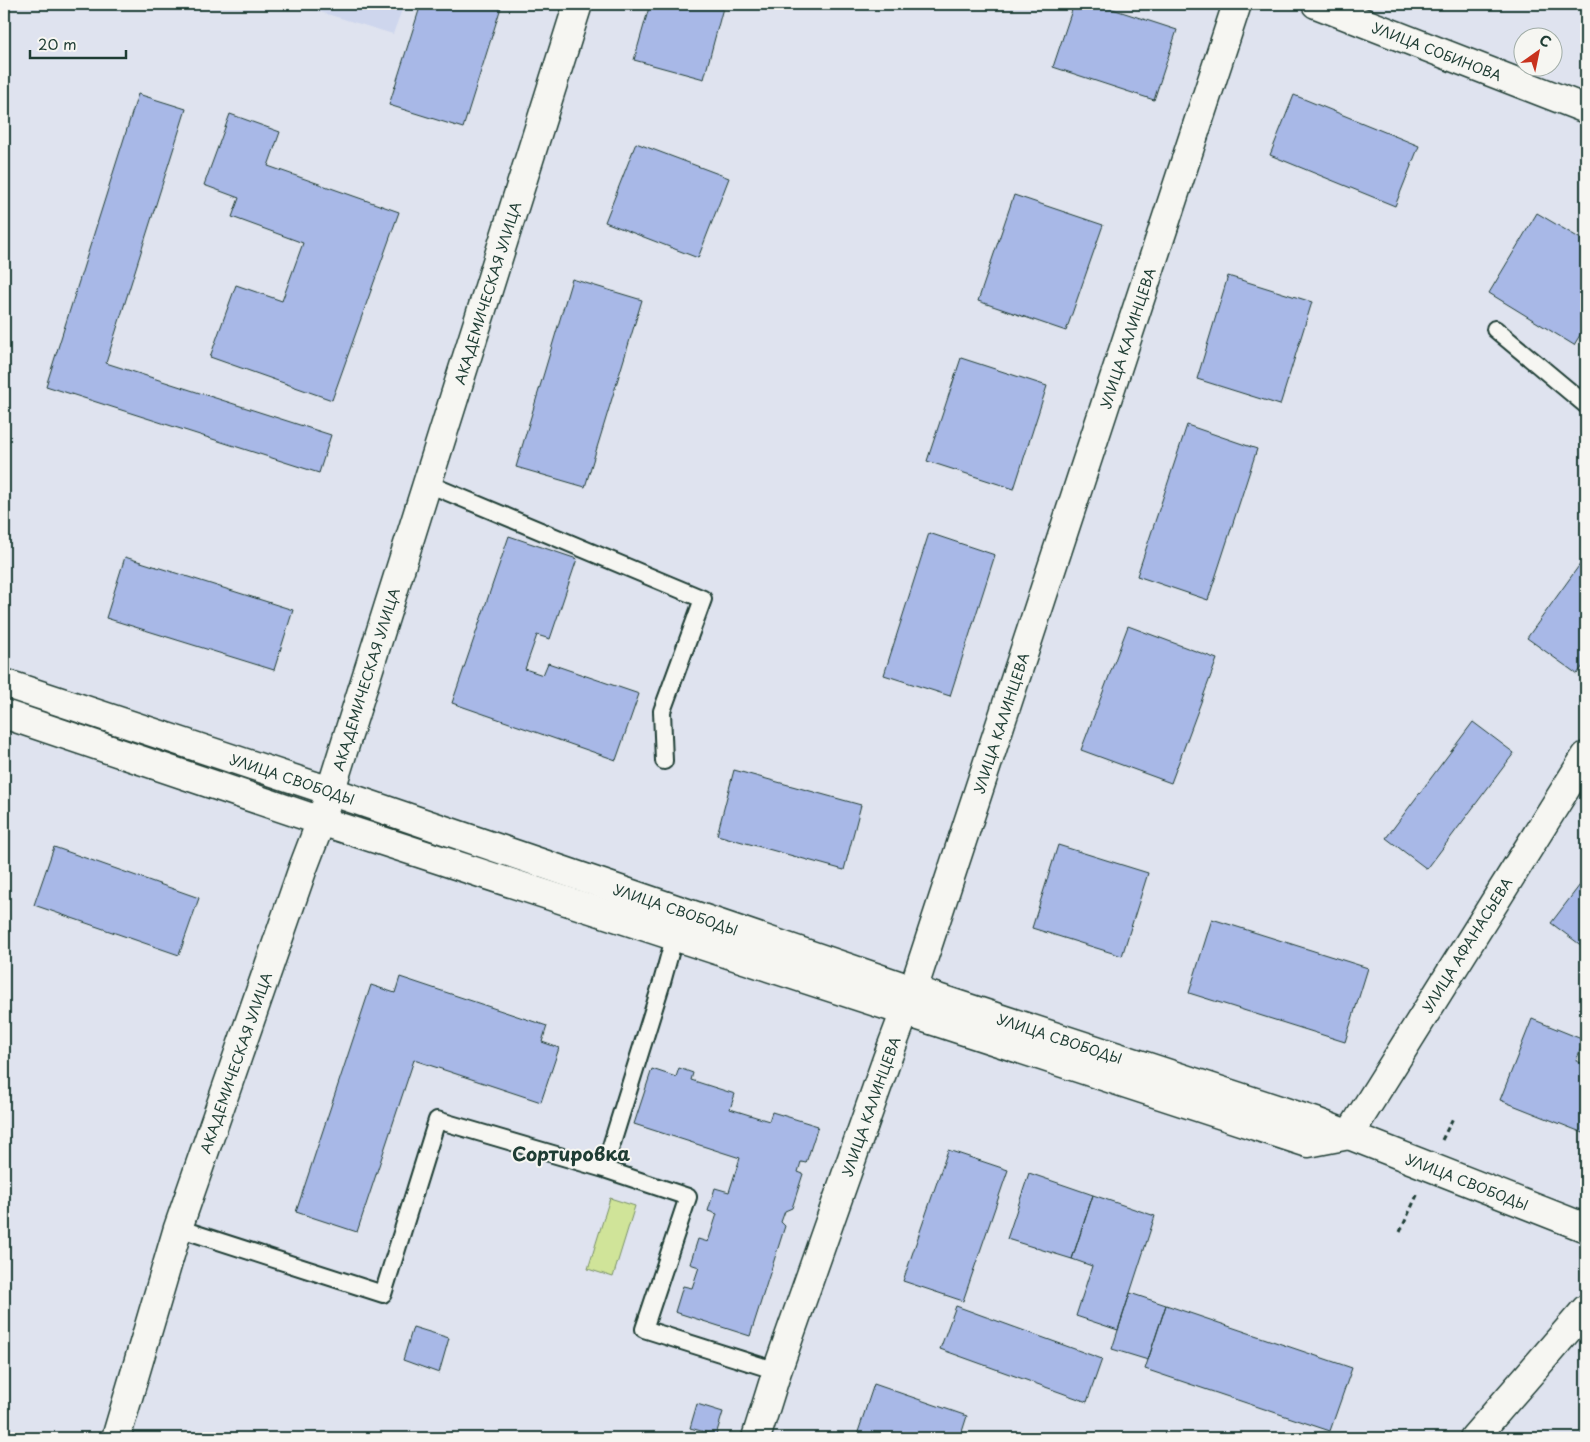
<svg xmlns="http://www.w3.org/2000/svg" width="1590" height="1442" font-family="'Playpen Sans',sans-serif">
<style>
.built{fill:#ced6ed}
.green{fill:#d0e499;stroke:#789066}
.building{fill:#a8b8e7;stroke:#1f3d34}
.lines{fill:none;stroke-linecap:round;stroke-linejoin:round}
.service-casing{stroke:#1f3d34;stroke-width:20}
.minor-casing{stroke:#1f3d34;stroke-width:31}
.tertiary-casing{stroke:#1f3d34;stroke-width:31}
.secondary-casing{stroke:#1f3d34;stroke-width:31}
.path{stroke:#1f3d34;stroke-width:3;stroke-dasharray:5 4;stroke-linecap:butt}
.service{stroke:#f6f6f2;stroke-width:16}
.minor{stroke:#f6f6f2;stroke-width:28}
.tertiary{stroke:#f6f6f2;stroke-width:28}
.secondary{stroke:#f6f6f2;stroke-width:28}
.labels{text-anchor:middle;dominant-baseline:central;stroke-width:4;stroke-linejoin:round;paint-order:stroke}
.street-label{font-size:14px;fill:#1f3d34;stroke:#f6f6f2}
.district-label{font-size:19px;font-weight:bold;fill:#1f3d34;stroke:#f6f6f2}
</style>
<rect width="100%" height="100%" fill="#dfe3ef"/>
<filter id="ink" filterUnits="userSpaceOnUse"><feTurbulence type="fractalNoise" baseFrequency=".02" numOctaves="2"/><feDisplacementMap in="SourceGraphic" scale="10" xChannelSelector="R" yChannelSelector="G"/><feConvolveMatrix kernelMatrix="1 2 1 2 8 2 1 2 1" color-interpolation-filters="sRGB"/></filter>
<g filter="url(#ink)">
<path class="built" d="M294,4H404L393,34Z"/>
<path class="green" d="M610,1198L635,1206L613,1277L588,1269Z"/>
<path class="building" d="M421,4H502L463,128L389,105Z
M650,4H724L704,79L634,60Z
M1074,4H1097L1177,30L1154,100L1053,67Z
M138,94L186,109L106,363L331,435L319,473L46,386Z
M1294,95L1419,146L1395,206L1270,155Z
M230,114L280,132L268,166L399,212L332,400L210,357L236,285L282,301L303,243L232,217L239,198L204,185Z
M636,143L729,178L698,258L605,222Z
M1014,195L1103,225L1066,331L978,301Z
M1537,213L1586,242V325L1574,345L1489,293Z
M1228,276L1312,302L1280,405L1197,379Z
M572,279L642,300L585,487L516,467Z
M961,358L1047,386L1014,489L927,461Z
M1187,425L1257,449L1208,600L1137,576Z
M929,533L995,555L950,696L884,675Z
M509,536L577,559L550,639L537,635L525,669L543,675L548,663L639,694L616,760L452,703Z
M1586,556V662L1577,674L1527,638Z
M125,557L293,610L274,670L106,618Z
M1128,626L1217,659L1171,783L1081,750Z
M1473,722L1514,753L1427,869L1386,838Z
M734,770L861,805L844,870L717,835Z
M1058,845L1148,873L1122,956L1032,928Z
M54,847L199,898L179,955L34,905Z
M1586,877V949L1551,923Z
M1212,919L1368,968L1345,1042L1189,993Z
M400,977L547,1026L542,1042L559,1048L541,1102L414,1060L357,1232L296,1212L371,985L395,993Z
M1532,1019L1584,1040L1576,1061L1586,1065V1134L1500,1100Z
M679,1068L693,1073L691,1080L735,1094L730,1109L769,1121L772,1112L818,1126L806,1163L801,1162L798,1172L803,1174L792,1208L785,1211L781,1222L785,1226L750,1336L675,1312L683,1286L692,1288L699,1267L690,1264L698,1239L708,1242L717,1214L708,1211L715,1188L729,1192L740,1158L634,1124L652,1069L676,1077Z
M948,1150L1008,1170L963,1301L903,1281Z
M1029,1173L1093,1195L1072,1259L1007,1239Z
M1093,1195L1155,1216L1118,1330L1076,1316L1092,1266L1072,1259Z
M1130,1293L1166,1305L1148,1360L1112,1349Z
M1166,1305L1352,1368L1330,1431L1145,1369Z
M956,1306L1102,1359L1087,1402L940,1349Z
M413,1327L449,1338L439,1373L403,1360Z
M874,1384L967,1416L960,1438H856Z
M697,1404L723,1412L716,1435L690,1428Z
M1586,1429V1438H1577Z"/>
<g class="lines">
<defs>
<path id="service" d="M1495,329L1586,405
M426,483L703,599L662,711L664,761
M675,935L662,982L604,1169L688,1197L644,1329L777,1371
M178,1228L383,1294L437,1120L604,1169"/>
<g id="minor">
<path id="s1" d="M1316,4L1586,109"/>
<path id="s2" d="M756,1438L777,1371L887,1059L913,990L1237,4"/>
<path d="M1474,1438L1586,1309"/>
</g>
<g id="tertiary">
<path id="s3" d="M1586,756L1349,1135L1586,1228"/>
<path id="s4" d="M116,1438L178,1228L303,868L321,821L578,4"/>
</g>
<g id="secondary">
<path id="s5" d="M4,683L330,791L913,990L1316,1122L1349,1135"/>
<path d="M4,714L321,821L1308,1143L1349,1135"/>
</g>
</defs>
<use href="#service" class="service-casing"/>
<use href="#minor" class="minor-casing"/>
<use href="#tertiary" class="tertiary-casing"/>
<use href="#secondary" class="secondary-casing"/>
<path class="path" d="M1442,1140L1453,1118
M1400,1232L1418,1193"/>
<use href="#service" class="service"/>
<use href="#minor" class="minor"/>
<use href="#tertiary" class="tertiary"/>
<use href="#secondary" class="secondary"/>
</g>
</g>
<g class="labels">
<g class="street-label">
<text stroke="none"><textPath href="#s1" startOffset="130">УЛИЦА СОБИНОВА</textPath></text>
<text stroke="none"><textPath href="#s4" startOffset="1204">АКАДЕМИЧЕСКАЯ УЛИЦА</textPath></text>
<text stroke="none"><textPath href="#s2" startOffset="1161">УЛИЦА КАЛИНЦЕВА</textPath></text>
<text stroke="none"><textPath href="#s4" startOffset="799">АКАДЕМИЧЕСКАЯ УЛИЦА</textPath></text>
<text stroke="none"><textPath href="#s2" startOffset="756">УЛИЦА КАЛИНЦЕВА</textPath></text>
<text stroke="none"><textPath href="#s5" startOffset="304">УЛИЦА СВОБОДЫ</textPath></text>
<text stroke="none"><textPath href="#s5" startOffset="709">УЛИЦА СВОБОДЫ</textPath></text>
<text transform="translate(1467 945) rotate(-58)">УЛИЦА АФАНАСЬЕВА</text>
<text stroke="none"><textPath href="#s5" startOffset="1114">УЛИЦА СВОБОДЫ</textPath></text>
<text stroke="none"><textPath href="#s4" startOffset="394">АКАДЕМИЧЕСКАЯ УЛИЦА</textPath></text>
<text stroke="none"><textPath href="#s2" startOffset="351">УЛИЦА КАЛИНЦЕВА</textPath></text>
<text stroke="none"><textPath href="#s3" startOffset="574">УЛИЦА СВОБОДЫ</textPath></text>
</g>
<g class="district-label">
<text x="571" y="1153">Сортировка</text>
</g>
</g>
<rect width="1590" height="1442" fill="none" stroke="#f6f6f2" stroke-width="20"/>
<rect x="10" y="10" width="1570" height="1422" fill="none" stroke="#1f3d34" stroke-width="2" filter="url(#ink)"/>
<g transform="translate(1538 52) rotate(33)"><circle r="24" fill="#f6f6f2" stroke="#a0aca6"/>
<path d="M0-4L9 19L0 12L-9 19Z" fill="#c8321e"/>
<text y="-8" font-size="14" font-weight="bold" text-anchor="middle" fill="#1f3d34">С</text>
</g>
<path d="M30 50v8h96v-8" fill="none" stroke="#1f3d34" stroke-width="2.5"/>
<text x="38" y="50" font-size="15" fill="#1f3d34" stroke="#f6f6f2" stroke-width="4" paint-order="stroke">20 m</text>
</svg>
